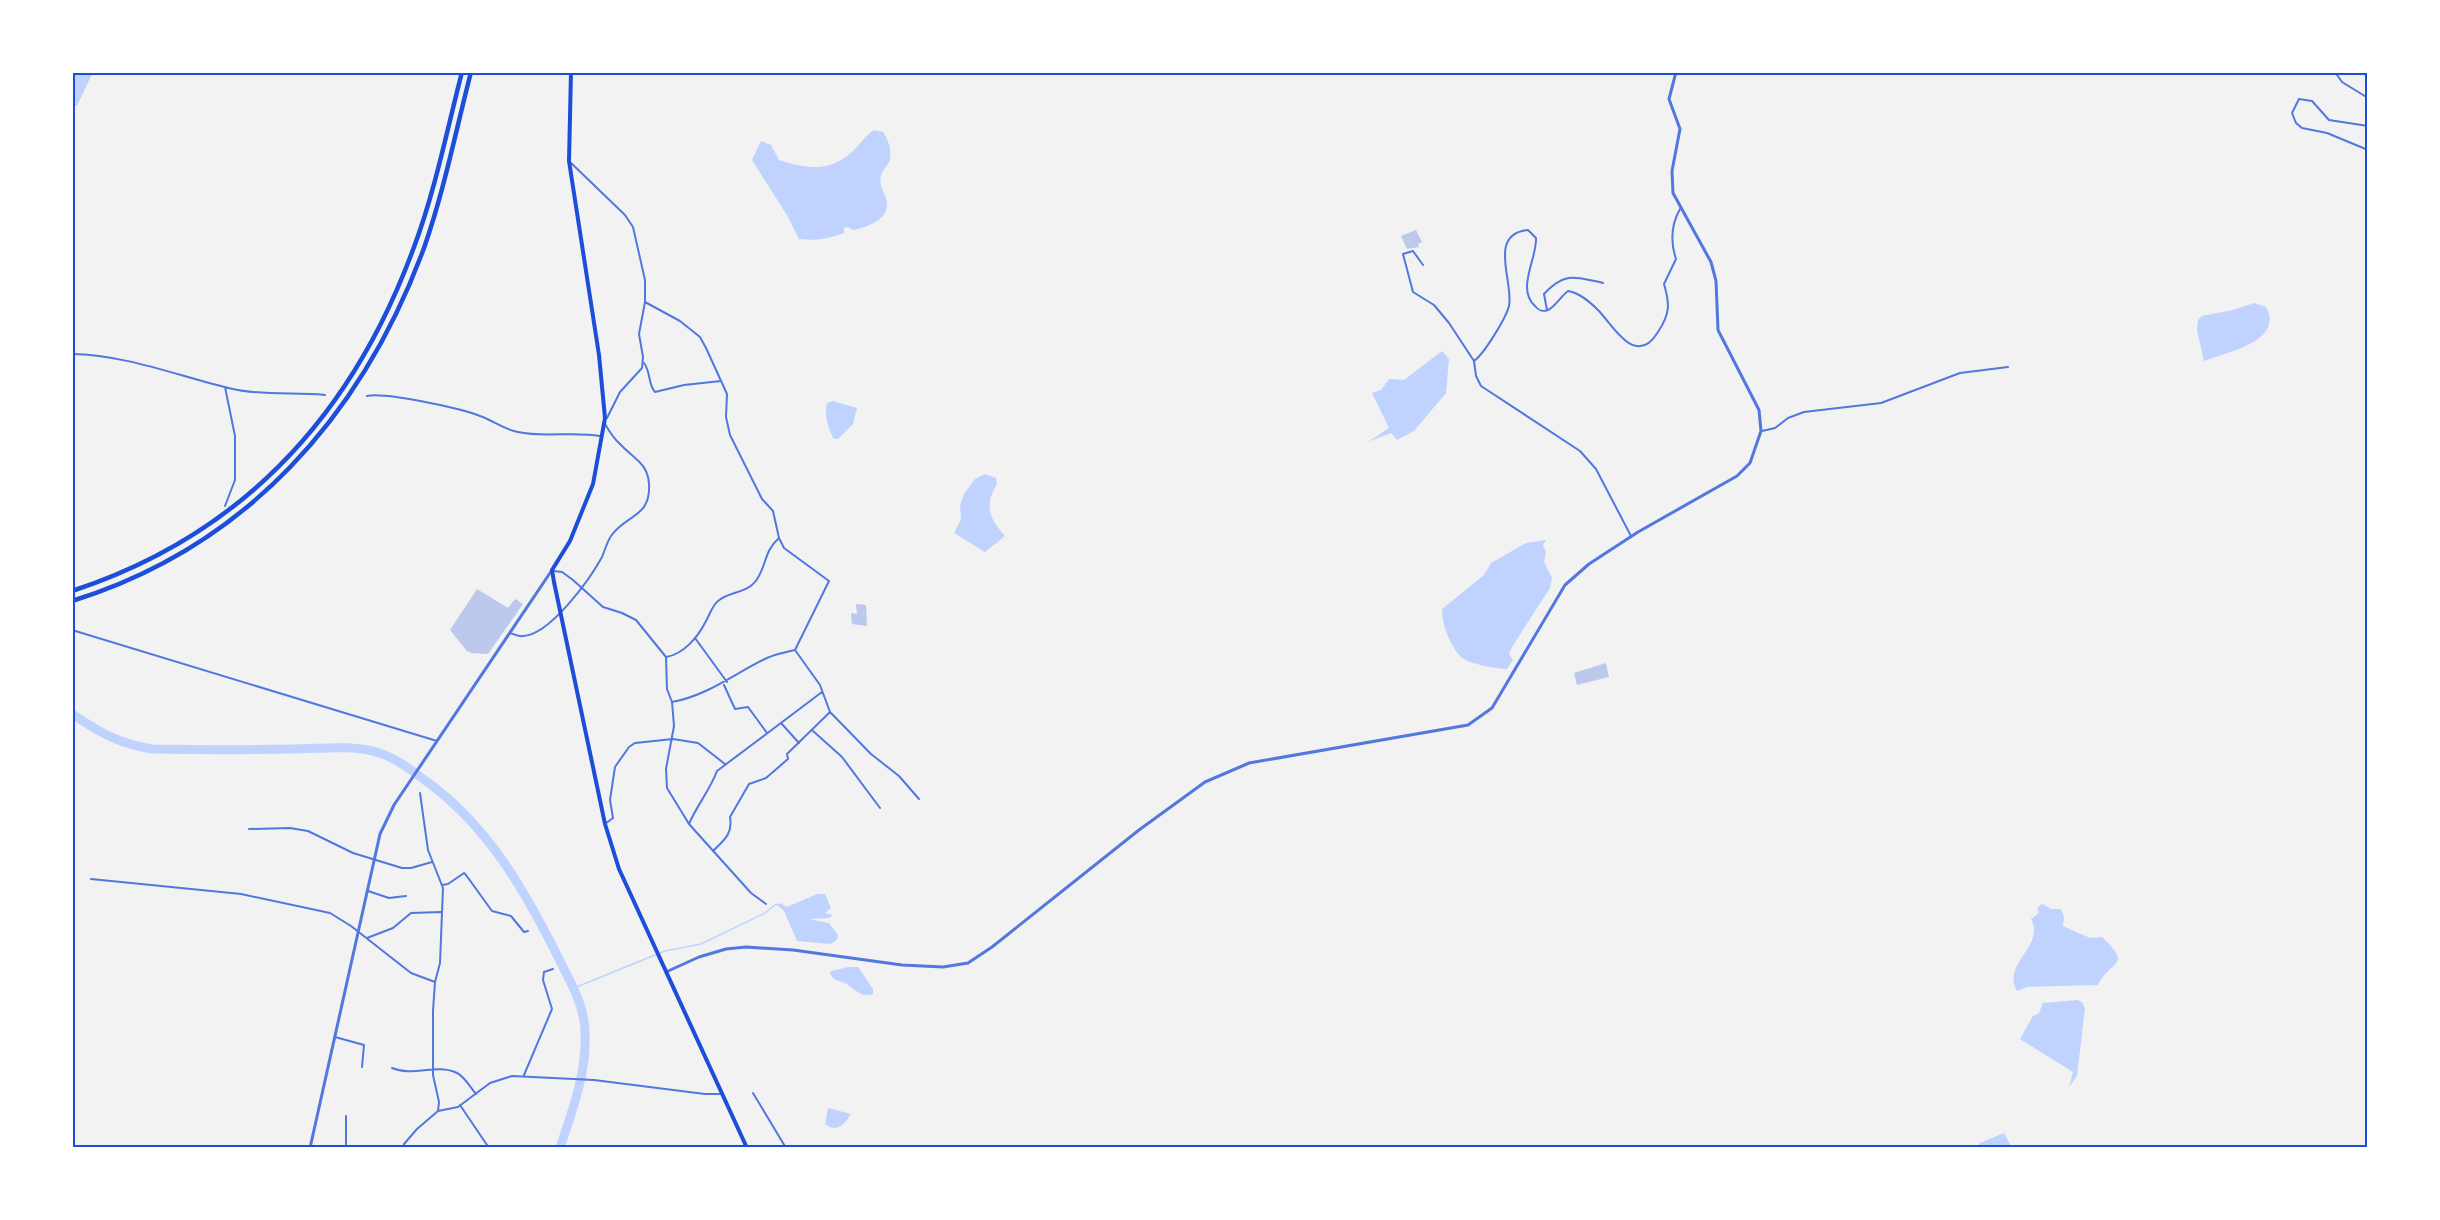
<svg xmlns="http://www.w3.org/2000/svg" width="2440" height="1220" font-family="Lato,sans-serif">
<style>
.water{fill:#bfd3fe}
.lines{fill:none;stroke-linecap:round;stroke-linejoin:round}
.stream{stroke:#bfd3fe;stroke-width:1.5}
.river{stroke:#bfd3fe;stroke-width:9}
.building{fill:#bdc9ec}
.minor{stroke:#5277de;stroke-width:2}
.tertiary{stroke:#5277de;stroke-width:3}
.secondary{stroke:#1d4ed8;stroke-width:4}
.motorway{stroke:#1d4ed8;stroke-width:4.5}
.neatline{fill:none;stroke:#1d4ed8;stroke-width:2}
</style>
<rect width="100%" height="100%" fill="#f2f2f2"/>
<path class="water" d="M72,72H93L77,106L72,104Z
M874,130L883,132C888,139 892,150 890,159C889,165 882,170 881,176C878,186 886,194 887,203C889,220 865,228 853,230L848,227L844,228V233C828,239 816,241 799,239L788,217L752,160L761,141L771,145L779,160C808,169 830,173 854,150C861,143 866,135 874,130Z
M2254,303L2266,307C2285,341 2225,353 2204,361L2197,330L2198,320L2202,316L2233,310Z
M1442,351L1449,359L1446,393L1414,431L1397,440L1391,433L1368,442L1389,428L1372,393L1381,390L1389,379L1404,380Z
M833,401L857,408L853,424L838,439H834C828,429 824,414 827,403Z
M985,474L996,478L997,484C984,506 989,518 1005,536L985,552L954,533L961,519L960,505L964,494L975,479Z
M1546,540L1543,545L1546,552L1544,562L1552,578L1550,588L1512,647L1509,654L1513,660L1507,669C1497,669 1469,664 1461,657C1451,647 1441,623 1442,609L1484,575L1491,563L1526,543Z
M817,894H825L831,908L825,913L833,915L829,918L809,919L829,923L838,935L837,940L831,944L797,941L784,911L778,906L780,903L787,907Z
M2042,904L2051,909H2061L2064,917L2063,926L2090,938L2102,937C2133,967 2111,959 2098,985L2027,987L2017,991C2001,964 2046,946 2031,919L2039,913L2037,908Z
M848,967H858L873,989V994C861,998 856,990 847,984C839,980 835,982 830,974L831,971Z
M2077,1000L2082,1002L2085,1008L2077,1076L2069,1087L2073,1072L2020,1039L2033,1016L2039,1013L2043,1003Z
M828,1108L851,1114C844,1125 837,1133 825,1124Z
M2004,1133L2012,1148H1975L1980,1143Z"/>
<g class="lines">
<path class="stream" d="M574,988L665,951L701,944L765,913L776,904L780,906"/>
<path class="river" d="M72,714C101,733 117,743 152,749C199,750 246,750 293,749C320,749 353,744 379,753C396,758 411,770 426,781C488,826 524,889 558,957C570,982 585,1005 585,1033C587,1073 572,1111 560,1148"/>
</g>
<path class="building" d="M1416,230L1422,242L1418,244L1419,247L1407,249L1401,236Z
M477,589L508,608L515,599L523,604L488,654L471,653L467,651L450,630Z
M856,604L866,605L867,626L852,624L851,613L857,614Z
M1606,663L1609,677L1577,685L1574,673Z"/>
<g class="lines">
<path class="minor" d="M2335,72L2342,82L2368,98
M2368,126L2329,120L2312,101L2299,99L2292,113L2296,123L2302,128L2327,133L2368,150
M569,161L625,215L633,227L645,280V302L639,334L643,357L642,368L620,392L607,418H605
M1423,265L1413,251L1403,254L1413,292L1434,305L1449,323L1474,361L1476,376L1481,386L1580,451L1596,469L1631,536
M645,302L680,321L700,337L706,348L727,394L726,417L730,435L762,499L773,511L779,538C763,552 767,567 755,582C745,594 729,591 718,601C712,606 710,614 706,621C698,637 684,654 666,657
M1547,310L1544,294C1565,271 1576,277 1603,283
M72,354C128,355 180,377 233,389C263,396 295,392 325,395
M1474,361C1484,354 1506,318 1509,306C1514,282 1487,234 1528,230L1536,238C1537,259 1516,289 1535,306C1538,310 1543,312 1548,310C1555,307 1561,296 1568,291C1580,293 1590,302 1599,311C1614,327 1636,368 1658,332C1670,314 1670,304 1664,284L1676,259C1670,241 1671,225 1680,209
M644,363C651,372 648,385 655,392L684,385L721,381
M225,387L235,436V480L225,506
M367,396C385,392 460,408 480,416C492,420 505,430 518,432C544,438 573,431 600,436
M1762,431L1775,428L1788,418L1804,412L1881,403L1960,373L2008,367
M554,571L562,572L573,580L603,607L622,613L636,620L666,657L667,689L672,702L674,726L666,769L667,788L689,824L751,893L766,904
M72,630L437,741
M510,633C514,634 519,637 523,636C550,635 590,579 602,557C605,550 607,542 611,536C626,514 651,518 649,484C648,463 633,458 621,445C614,439 609,431 605,424
M695,638L727,682
M795,650L820,685L830,712L871,754L899,776L919,799
M724,685L735,709L748,707L767,733
M672,702C709,695 735,673 767,658C776,654 786,652 795,650L829,581L784,548L779,538
M781,723L799,743
M813,731L842,757L880,808
M420,793L428,850L443,888L440,963L435,982L433,1011V1075L439,1102L438,1111
M605,824L613,818L610,800L615,767L629,747L635,743L673,739L698,743L725,764
M689,824C697,805 710,790 717,771L822,692
M249,829L290,828L308,831L353,853L402,868H411L432,862
M713,851C724,840 733,834 730,817L749,784L766,778L788,759L787,754L830,712
M91,879L241,894L330,913L351,926L411,973L435,982
M442,885L448,884L464,873L466,875L492,911L511,916L524,932L528,931
M368,891L389,898L406,896
M367,938L393,928L411,913L441,912
M335,1037L364,1045L362,1067
M392,1068C413,1077 437,1063 457,1073C465,1077 470,1087 476,1094
M524,1075L552,1009L543,980L544,972L553,969
M753,1093L786,1148
M460,1105L489,1148
M346,1116V1148
M404,1148V1144L417,1129L438,1111L458,1107L490,1083L512,1076L594,1080L705,1094H722"/>
<path class="tertiary" d="M666,972L699,957L726,949L746,947L793,950L902,965L943,967L968,963L992,947L1139,830L1205,782L1249,763L1468,725L1492,708L1565,585L1589,564L1638,532L1737,476L1750,463L1761,431L1759,410L1718,330L1716,281L1711,262L1673,193L1672,171L1680,129L1669,99L1676,72
M72,1147L85,1148
M310,1148L380,834L394,805L552,570"/>
<path class="secondary" d="M571,72L569,161L599,355L605,418L593,484L570,541L552,570L554,582L605,824L619,869L747,1148"/>
<path class="motorway" d="M72,591C243,535 353,414 414,247C435,191 447,130 462,72
M72,601C246,547 362,416 424,248C444,191 456,130 471,72"/>
</g>
<rect width="2440" height="1220" fill="none" stroke="#ffffff" stroke-width="147"/>
<rect x="74" y="74" width="2292" height="1072" class="neatline"/>
</svg>
